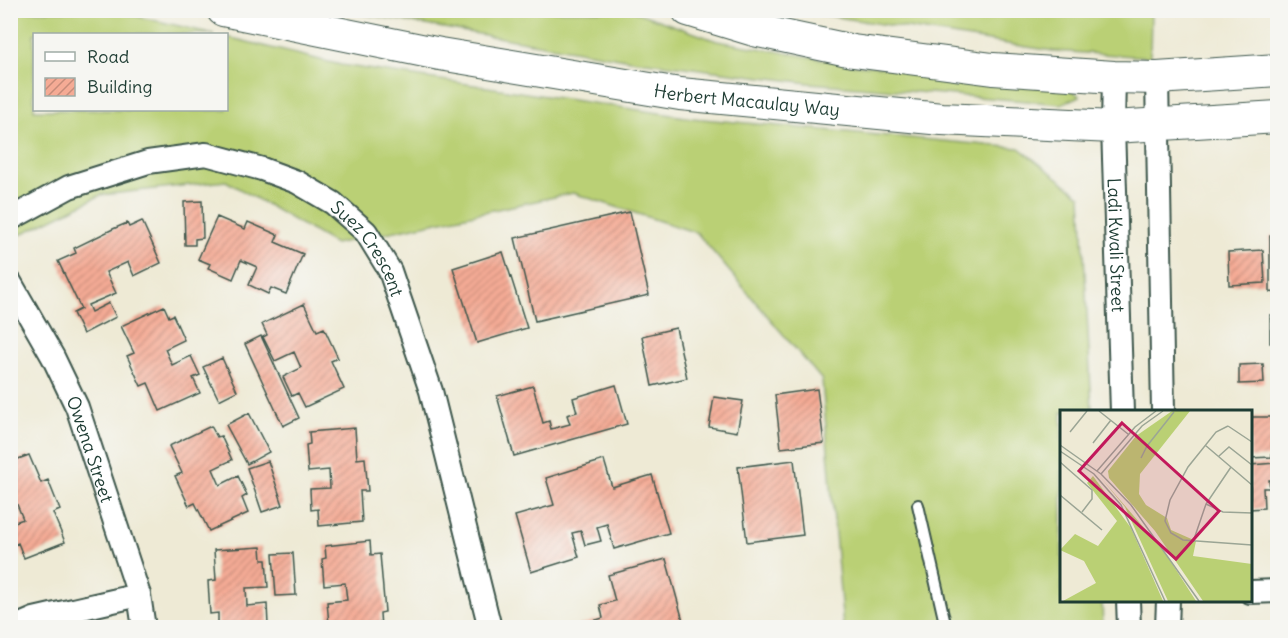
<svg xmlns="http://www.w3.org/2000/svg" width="1288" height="638" font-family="Delius,sans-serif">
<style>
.grass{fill:#bad074;stroke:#6c8654;stroke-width:1.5}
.building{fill:url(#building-hatch)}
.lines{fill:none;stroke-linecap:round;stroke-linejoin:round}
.lane-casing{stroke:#3e574c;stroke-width:14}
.street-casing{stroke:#3e574c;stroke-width:26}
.secondary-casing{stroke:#3e574c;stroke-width:34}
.lane{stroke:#fff;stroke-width:10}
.street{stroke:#fff;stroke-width:22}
.secondary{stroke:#fff;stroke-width:32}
.labels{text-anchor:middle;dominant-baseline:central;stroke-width:4.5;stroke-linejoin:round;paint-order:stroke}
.street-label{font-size:18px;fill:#1f3d34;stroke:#f6f6f2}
.inset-road{fill:none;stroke:#9ba595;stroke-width:1.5}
.view{fill:#c2185b;fill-opacity:0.15;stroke:#c2185b;stroke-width:3}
.inset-edge{fill:none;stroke:#1f3d34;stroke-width:3}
</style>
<defs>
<pattern id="building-hatch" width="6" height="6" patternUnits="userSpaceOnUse" patternTransform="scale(1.5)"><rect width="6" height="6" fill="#f5ab95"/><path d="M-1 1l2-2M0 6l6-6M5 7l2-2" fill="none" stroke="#c68c7a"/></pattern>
</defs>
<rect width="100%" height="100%" fill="#f6f6f2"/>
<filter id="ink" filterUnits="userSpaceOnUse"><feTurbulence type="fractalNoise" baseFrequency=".0167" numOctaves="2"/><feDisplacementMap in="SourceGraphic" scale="12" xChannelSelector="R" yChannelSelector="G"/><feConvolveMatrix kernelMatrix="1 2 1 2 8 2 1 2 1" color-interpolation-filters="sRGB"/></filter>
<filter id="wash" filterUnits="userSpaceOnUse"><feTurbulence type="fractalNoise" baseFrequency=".008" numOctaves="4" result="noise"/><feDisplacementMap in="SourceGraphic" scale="24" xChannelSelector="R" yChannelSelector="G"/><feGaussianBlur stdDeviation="1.35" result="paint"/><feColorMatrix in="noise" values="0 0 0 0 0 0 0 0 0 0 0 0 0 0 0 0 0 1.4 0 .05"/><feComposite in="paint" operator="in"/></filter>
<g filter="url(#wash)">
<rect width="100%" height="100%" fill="#eeead5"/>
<path class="grass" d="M11,11H114L214,34H34V110H226L227,37L341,65L692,118L1019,148L1081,196L1092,411L1062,412V600L1102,601L1103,627H843L822,380L697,233L573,193L335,244L226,181L101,195L11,239Z
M344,11H633L717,41L857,65L1059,81L1080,96L1061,104L809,83L631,60Z
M799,11H1151L1150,57L1053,51Z"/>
<g id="blocks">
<path class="building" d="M202,201L203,238L195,239V245H185L184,202Z
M630,212L649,295L535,321L515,238Z
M217,217L245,229L248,222L278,235L275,242L303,254L286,294L271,288L268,294L249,285L257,267L241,260L233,279L208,268L210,264L198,259Z
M142,221L161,263L134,276L128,262L106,272L116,293L88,305L91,312L109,303L116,317L83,334L73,313L81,309L58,261L76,253L74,248L113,229L127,223L129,227Z
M1270,236H1278V293L1270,292Z
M1263,250L1265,283L1229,285L1228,252Z
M503,252L527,328L477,343L453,268Z
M304,304L317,331L324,328L338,358L331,361L344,389L305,407L298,393L292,396L283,377L301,368L294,352L275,361L263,337L267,335L262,324Z
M164,306L169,317L173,315L184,340L165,349L172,365L191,356L200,375L193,378L200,393L160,411L148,383L141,386L127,356L134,353L121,326Z
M1278,314V343H1270V315Z
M676,328L687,378L652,386L642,336Z
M261,336L299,418L283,426L245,344Z
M222,358L237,391L219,400L203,367Z
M1263,364L1264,383L1239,384V365Z
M616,385L627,424L514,456L497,396L533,386L543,423L549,421L551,429L570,424L567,415L577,412L573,398Z
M817,389L824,443L781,448L775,395Z
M714,397L743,401L737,432L709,427Z
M249,413L269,452L247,464L226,425Z
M1250,417H1271L1272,457L1250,458Z
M211,426L217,437L221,436L232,460L213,469L220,485L238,476L247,495L242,498L248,513L209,531L195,503L189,506L175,476L182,473L169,446Z
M355,428L357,459L365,458L368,491H360L362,522L319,526L318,509L311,510L310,489L330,488L329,470L308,472L306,445L310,444L309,432Z
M29,455L41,483L48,480L60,510L53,513L65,542L24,558L18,543L12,546L10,543V524L23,519L16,502L10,505V462Z
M604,460L612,487L652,475L669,533L614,549L607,524L597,527L601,541L585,545L581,531L572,533L579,557L531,572L515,516L554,505L546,478Z
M794,460L803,535L747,542L738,467Z
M268,461L283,505L262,512L247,468Z
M1276,463L1277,480H1269L1270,488H1263L1264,508L1250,509V465Z
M370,541L371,555L380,554L385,612L380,613L381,628H336L335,623L329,624L327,602L347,600L345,583L324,585L322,559L326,558L325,546Z
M261,547L262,560H266L268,587L246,588L247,606L267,604L268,625L262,626V628H218V613L210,614L208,581L216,580L214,550Z
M293,553L296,595L276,596L273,554Z
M666,559L685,628H570L603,618L600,605L615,601L608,575Z"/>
</g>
</g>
<g filter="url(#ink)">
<use href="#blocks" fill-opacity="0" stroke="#3e574c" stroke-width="1.5"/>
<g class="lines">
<defs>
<path id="lane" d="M918,505L945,623L949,628"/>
<g id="street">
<path id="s1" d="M1114,77L1113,127L1122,412"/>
<path d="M1157,78L1163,412"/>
<path id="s2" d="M10,219L69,187L148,162L206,154L262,169L297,182L333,203L366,232L390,271L431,391L490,628"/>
<path id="s3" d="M10,282L53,357L77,407L139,595L144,628"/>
<path d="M1250,592L1278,591"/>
<path d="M1128,600L1129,628"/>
<path d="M13,628L34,619L139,595"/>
<path d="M1167,628L1168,600"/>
</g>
<g id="secondary">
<path id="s4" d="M223,10L440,54L680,94L942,119L1113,127L1278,117"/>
<path d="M688,10L754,30L853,51L993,69L1114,77L1157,78L1278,70"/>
</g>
</defs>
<use href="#lane" class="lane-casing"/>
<use href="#street" class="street-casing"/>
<use href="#secondary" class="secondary-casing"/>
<use href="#lane" class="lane"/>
<use href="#street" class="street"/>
<use href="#secondary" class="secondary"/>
</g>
</g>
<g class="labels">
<g class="street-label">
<text stroke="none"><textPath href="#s4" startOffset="532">Herbert Macaulay Way</textPath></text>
<text stroke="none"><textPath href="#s1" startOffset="168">Ladi Kwali Street</textPath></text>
<text stroke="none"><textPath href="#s2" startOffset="404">Suez Crescent</textPath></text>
<text stroke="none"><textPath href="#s3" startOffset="186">Owena Street</textPath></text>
</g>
</g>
<g transform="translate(1060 410)">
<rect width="192" height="192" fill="#eeead5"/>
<path d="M112,1H130L80,64L79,84L86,95L107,108L111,120L136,131L133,146L192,154V191H143L95,121L49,68L48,61L76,26ZM33,66L71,118L103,191H3L36,173L24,151L0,140L15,124L38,136L57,111L27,73ZM41,68L104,141L136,191H108L65,97Z" fill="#bad074"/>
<path class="inset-road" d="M39,1L68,24M168,16L156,22L128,57L110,90L105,111L111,123L123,130L192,135M168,16L192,32M10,22L27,1M75,23L87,36L81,48M33,33L51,10M0,35L41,64L71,95L139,191M145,35L192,75M87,36L114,2M0,41L34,64L61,95L105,191M159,46L169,37L192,55M0,52L32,80V89L22,102M37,61L75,17L96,1M41,64L82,16L103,1M0,85L42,120M146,94L163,102L192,103M133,132L146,94L171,57"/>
<path class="view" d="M62,13L159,101L116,149L19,61Z"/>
<rect width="192" height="192" class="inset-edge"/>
</g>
<rect width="1288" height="638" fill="none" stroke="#f6f6f2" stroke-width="36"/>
<rect x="33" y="33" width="195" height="78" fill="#f6f6f2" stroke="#a0aca6" stroke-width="1.5"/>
<rect x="45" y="52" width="30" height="9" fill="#ffffff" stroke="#a0aca6" stroke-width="1.5"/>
<text x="87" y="63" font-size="18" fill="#1f3d34">Road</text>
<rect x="45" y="78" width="30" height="18" fill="url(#building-hatch)" stroke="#a0aca6" stroke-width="1.5"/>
<text x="87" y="93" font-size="18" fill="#1f3d34">Building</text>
</svg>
